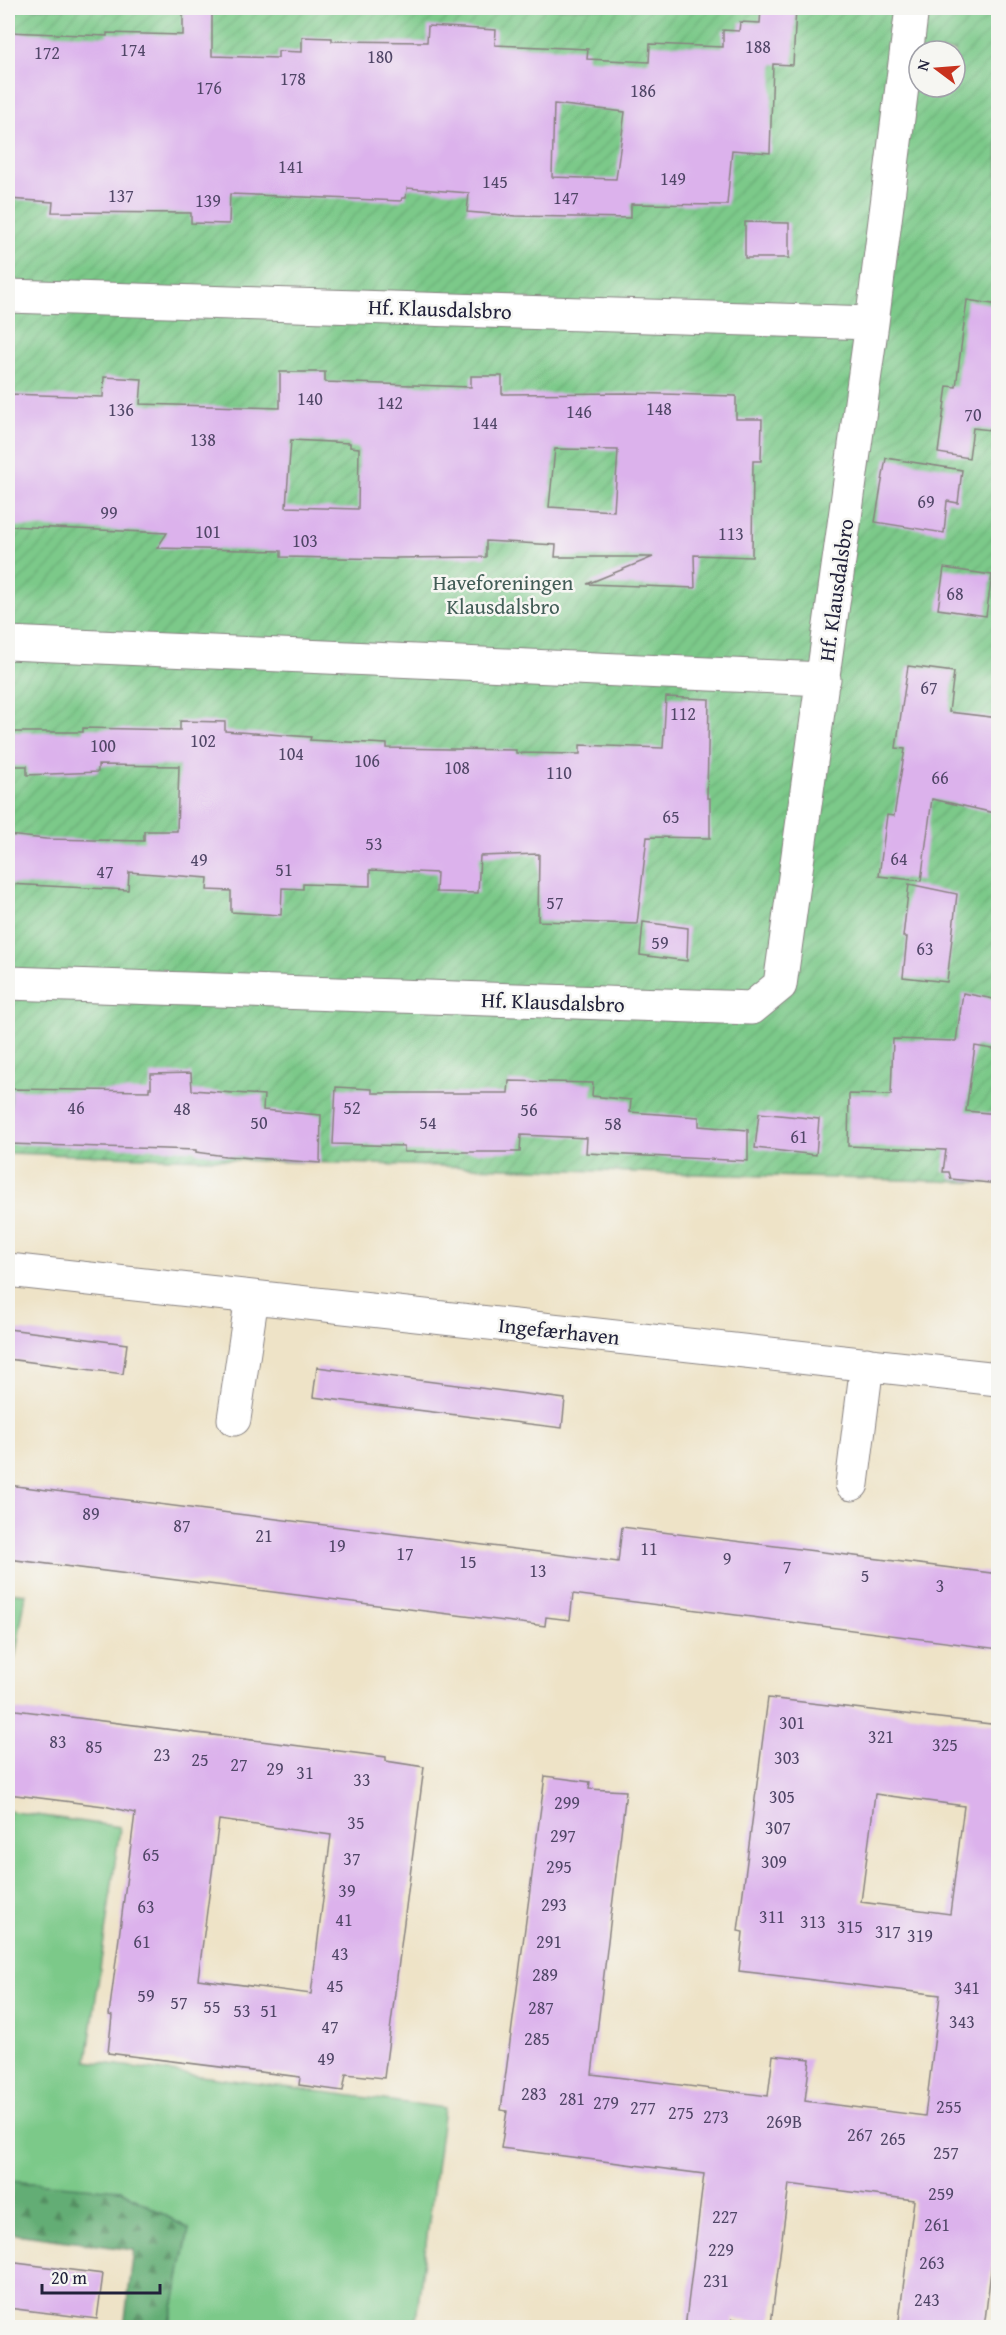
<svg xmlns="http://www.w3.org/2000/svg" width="1006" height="2335" font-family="'Gentium Book Plus',serif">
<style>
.green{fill:#7bc989;stroke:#4e7662;stroke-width:1.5}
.forest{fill:url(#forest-firs);stroke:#436858;stroke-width:1.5}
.garden{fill:url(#garden-furrows);stroke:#4e7662;stroke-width:1.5;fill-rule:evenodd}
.building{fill:#dcb2ec;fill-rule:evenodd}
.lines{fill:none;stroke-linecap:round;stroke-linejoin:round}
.minor-casing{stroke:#888281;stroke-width:35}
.minor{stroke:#fff;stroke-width:33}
.labels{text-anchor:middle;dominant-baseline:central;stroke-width:5;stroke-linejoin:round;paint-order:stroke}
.number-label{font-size:18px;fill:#504667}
.street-label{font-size:21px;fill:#22223b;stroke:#f6f6f2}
.park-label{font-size:21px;fill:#415c56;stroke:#f6f6f2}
</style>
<defs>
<pattern id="forest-firs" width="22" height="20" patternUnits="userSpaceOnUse" patternTransform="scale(1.5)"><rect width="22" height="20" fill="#64ad75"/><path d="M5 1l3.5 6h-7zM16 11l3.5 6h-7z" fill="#528c61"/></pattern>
<pattern id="garden-furrows" width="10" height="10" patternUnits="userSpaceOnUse" patternTransform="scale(1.5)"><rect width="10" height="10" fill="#7bc989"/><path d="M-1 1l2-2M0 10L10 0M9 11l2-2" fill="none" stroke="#6aac77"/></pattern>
</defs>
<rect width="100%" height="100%" fill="#f6f6f2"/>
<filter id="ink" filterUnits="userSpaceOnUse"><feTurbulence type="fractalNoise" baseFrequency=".0167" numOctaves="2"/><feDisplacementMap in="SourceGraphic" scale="12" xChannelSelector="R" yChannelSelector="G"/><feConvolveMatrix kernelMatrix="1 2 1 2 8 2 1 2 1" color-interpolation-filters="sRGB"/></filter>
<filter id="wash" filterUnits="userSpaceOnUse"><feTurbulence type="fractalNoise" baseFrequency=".008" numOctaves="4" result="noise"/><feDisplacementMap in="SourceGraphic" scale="24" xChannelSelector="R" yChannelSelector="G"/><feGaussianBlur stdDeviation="1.35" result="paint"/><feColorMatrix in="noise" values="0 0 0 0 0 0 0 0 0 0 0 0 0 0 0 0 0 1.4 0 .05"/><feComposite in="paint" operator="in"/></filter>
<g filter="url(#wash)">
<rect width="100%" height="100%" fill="#eee3c7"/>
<path class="green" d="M8,1592L26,1594L15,1658L8,1657Z
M8,1811L120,1827L87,2061L444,2108L415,2327H169L189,2229L8,2181Z"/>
<path class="forest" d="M8,2181L121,2190L189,2229L169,2327H124L134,2250L8,2233Z"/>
<path class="garden" d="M8,8H998V1183L8,1153ZM919,51H955V87H919Z"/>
<g id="blocks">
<path class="building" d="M183,8H212V56L278,58V51L302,52V37L332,38V41L427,42L428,26L496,30L495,45L588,49L587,59L649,62L650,44L723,47V30L739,31L740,22L760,23L761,8H796L793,65L773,64L770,153L732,150L727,205L631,204V218L515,216L467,212L469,193L407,188L406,198H402L401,201L230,194L229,224L191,223V213L52,212L53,202L8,199L11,79H9V67L8,66V32L107,36V33L183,35ZM554,104L625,112L616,179L552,177Z
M745,222L789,223V258H745Z
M967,300L999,305V431L973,428L969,458L938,453L947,386L956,387Z
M280,372H325V382L471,387V376H502V394L627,393L736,396V419H762L761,461H753L752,557L694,555L695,588L587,584L653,557H555L556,545L486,541V557L396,558V559L281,557V551L157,548L167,533L8,526V394L103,397L104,377L142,379L140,404L280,408ZM291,440L350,443V447L359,448L358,509L286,507ZM555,449L618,450L614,511L549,507Z
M886,458L962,470L958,503L947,501L944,533L875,522Z
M944,568L992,575L986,616L938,609Z
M908,666L954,672L949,712L999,718V814L932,799L921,881L879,876L887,815L894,816L905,749L896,748Z
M666,697L709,699L707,798H710V838L647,837L637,924L538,921L539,854L480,856L478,893L436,892L437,873L370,870V886L303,884V889L282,888L281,915L231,912V891L207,890L208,878L129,872L128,890L8,884V835L46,839L144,841V831H177L179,766L98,765V772L27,775V766H13V732H83V728L180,730V721L225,722V731L311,737L310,740L387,744V748L516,750V753L580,754V745L663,748Z
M909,884L957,894L947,982L903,977L907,937H903Z
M643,922L688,928L687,961L640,955Z
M963,993L999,1000V1050L975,1046L966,1111L999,1114V1184L951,1179L949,1172H943L946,1150L848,1146L849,1094L891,1095L893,1039L956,1041Z
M191,1073L192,1090L264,1095L263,1110L321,1115L320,1163L225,1156L196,1152V1150L9,1144L12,1089L149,1091V1088H151V1074Z
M509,1081L593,1083L592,1096L631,1100L630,1112L699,1117V1126L748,1130V1161L586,1153L587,1138L521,1135L520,1152H404V1146L333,1144L336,1087L372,1089V1093H508Z
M759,1113L819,1119L816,1155L755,1148Z
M8,1329L127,1344L123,1374L8,1359Z
M317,1367L565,1399L562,1428L313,1397Z
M8,1485L618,1562L622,1527L999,1574V1649L573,1594L570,1620L546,1617L545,1626L8,1559Z
M768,1698L999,1725V2206L984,2328H898L914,2200L789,2184L771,2324L733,2319L732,2328H685L704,2174L501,2148L507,2111L501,2110L545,1776L590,1782L589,1789L626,1791L592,2074L768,2096L773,2055L810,2059L805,2101L925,2116L940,1995L739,1971L743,1932L738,1931ZM875,1794L964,1806L950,1914L861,1902Z
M8,1709L386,1757V1761L424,1767L384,2078L346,2074L343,2091L299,2085L300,2077L108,2053L112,2016L109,2015L135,1813L104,1806L8,1794ZM219,1820L331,1835L311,1994L198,1979Z
M8,2262L103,2274L97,2319L8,2308Z"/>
</g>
</g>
<g filter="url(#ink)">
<use href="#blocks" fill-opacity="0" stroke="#888281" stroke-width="1.5"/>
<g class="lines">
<defs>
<path id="minor" d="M8,296L872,323
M8,643L824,679
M8,983L752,1008L780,985L872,323L912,8
M8,1270L998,1379
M234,1419L252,1297
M852,1484L867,1364"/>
</defs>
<use href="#minor" class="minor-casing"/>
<use href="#minor" class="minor"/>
</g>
</g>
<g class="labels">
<g class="number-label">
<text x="758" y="46">188</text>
<text x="133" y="49">174</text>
<text x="47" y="52">172</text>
<text x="380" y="56">180</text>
<text x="293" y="78">178</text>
<text x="209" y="87">176</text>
<text x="643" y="90">186</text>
<text x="291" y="166">141</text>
<text x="673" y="178">149</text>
<text x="495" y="181">145</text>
<text x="121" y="195">137</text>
<text x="566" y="197">147</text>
<text x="208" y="200">139</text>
<text x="310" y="398">140</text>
<text x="390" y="402">142</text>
<text x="659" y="408">148</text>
<text x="121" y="409">136</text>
<text x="579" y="411">146</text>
<text x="973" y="414">70</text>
<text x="485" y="422">144</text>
<text x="203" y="439">138</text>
<text x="926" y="501">69</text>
<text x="109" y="512">99</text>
<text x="208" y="531">101</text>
<text x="731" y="533">113</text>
<text x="305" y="540">103</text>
<text x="955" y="593">68</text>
<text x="929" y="687">67</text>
<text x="683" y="713">112</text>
<text x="203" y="740">102</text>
<text x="103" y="745">100</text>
<text x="291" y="753">104</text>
<text x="367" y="760">106</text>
<text x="457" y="767">108</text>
<text x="559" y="772">110</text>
<text x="940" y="777">66</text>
<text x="671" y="816">65</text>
<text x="374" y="843">53</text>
<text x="899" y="858">64</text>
<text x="199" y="859">49</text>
<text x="284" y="869">51</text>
<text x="105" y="871">47</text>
<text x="555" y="902">57</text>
<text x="660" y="942">59</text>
<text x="925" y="948">63</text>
<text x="76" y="1107">46</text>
<text x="352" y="1107">52</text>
<text x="182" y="1108">48</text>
<text x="529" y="1109">56</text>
<text x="259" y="1122">50</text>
<text x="428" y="1122">54</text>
<text x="613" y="1123">58</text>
<text x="799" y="1136">61</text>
<text x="91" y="1513">89</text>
<text x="182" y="1525">87</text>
<text x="264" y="1535">21</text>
<text x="337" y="1545">19</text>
<text x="649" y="1548">11</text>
<text x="405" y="1553">17</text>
<text x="727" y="1558">9</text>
<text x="468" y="1561">15</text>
<text x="787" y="1566">7</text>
<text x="538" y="1570">13</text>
<text x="865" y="1575">5</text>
<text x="940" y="1585">3</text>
<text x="792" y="1722">301</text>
<text x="881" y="1736">321</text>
<text x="58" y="1741">83</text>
<text x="945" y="1744">325</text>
<text x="94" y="1746">85</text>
<text x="162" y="1754">23</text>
<text x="787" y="1757">303</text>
<text x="200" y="1759">25</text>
<text x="239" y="1764">27</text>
<text x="275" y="1768">29</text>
<text x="305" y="1772">31</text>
<text x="362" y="1779">33</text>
<text x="782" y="1796">305</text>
<text x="567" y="1802">299</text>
<text x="356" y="1822">35</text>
<text x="778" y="1827">307</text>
<text x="563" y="1835">297</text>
<text x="151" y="1854">65</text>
<text x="352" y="1858">37</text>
<text x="774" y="1861">309</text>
<text x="559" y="1866">295</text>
<text x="347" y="1890">39</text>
<text x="554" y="1904">293</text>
<text x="146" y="1906">63</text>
<text x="772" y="1916">311</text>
<text x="344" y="1919">41</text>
<text x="813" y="1921">313</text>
<text x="850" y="1926">315</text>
<text x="888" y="1931">317</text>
<text x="920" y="1935">319</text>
<text x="142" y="1941">61</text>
<text x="549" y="1941">291</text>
<text x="340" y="1953">43</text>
<text x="545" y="1974">289</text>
<text x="335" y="1985">45</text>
<text x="967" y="1987">341</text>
<text x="146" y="1995">59</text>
<text x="179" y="2002">57</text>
<text x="212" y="2006">55</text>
<text x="541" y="2007">287</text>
<text x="242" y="2010">53</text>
<text x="269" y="2010">51</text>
<text x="962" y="2021">343</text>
<text x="330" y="2026">47</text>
<text x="537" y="2038">285</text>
<text x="326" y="2058">49</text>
<text x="534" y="2093">283</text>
<text x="572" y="2098">281</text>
<text x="606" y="2102">279</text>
<text x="949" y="2106">255</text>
<text x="643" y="2107">277</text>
<text x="681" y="2112">275</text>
<text x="716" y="2116">273</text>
<text x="784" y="2121">269B</text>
<text x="860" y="2134">267</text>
<text x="893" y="2138">265</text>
<text x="946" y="2152">257</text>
<text x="941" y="2193">259</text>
<text x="725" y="2216">227</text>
<text x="937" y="2224">261</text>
<text x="721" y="2249">229</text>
<text x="932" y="2262">263</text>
<text x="716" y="2280">231</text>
<text x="927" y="2299">243</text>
</g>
<g class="street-label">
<text transform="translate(440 309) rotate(2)">Hf. Klausdalsbro</text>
<text transform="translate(836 590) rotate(-82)">Hf. Klausdalsbro</text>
<text transform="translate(553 1002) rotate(2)">Hf. Klausdalsbro</text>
<text transform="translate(559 1331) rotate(6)">Ingefærhaven</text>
</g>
<g class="park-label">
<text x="503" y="582">Haveforeningen<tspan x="503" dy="24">Klausdalsbro</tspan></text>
</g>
</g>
<rect width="1006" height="2335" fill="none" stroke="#f6f6f2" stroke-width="30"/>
<g transform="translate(937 69) rotate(286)"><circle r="28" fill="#f6f6f2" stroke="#a1a1a9" stroke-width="1.5"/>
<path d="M0-4.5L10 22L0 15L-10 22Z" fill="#c8321e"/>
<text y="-9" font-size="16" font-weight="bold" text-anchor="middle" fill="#22223b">N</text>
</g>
<path d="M42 2284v9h118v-9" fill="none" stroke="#22223b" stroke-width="3"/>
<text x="51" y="2284" font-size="18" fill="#22223b" stroke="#f6f6f2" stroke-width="4.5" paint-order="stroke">20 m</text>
</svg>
